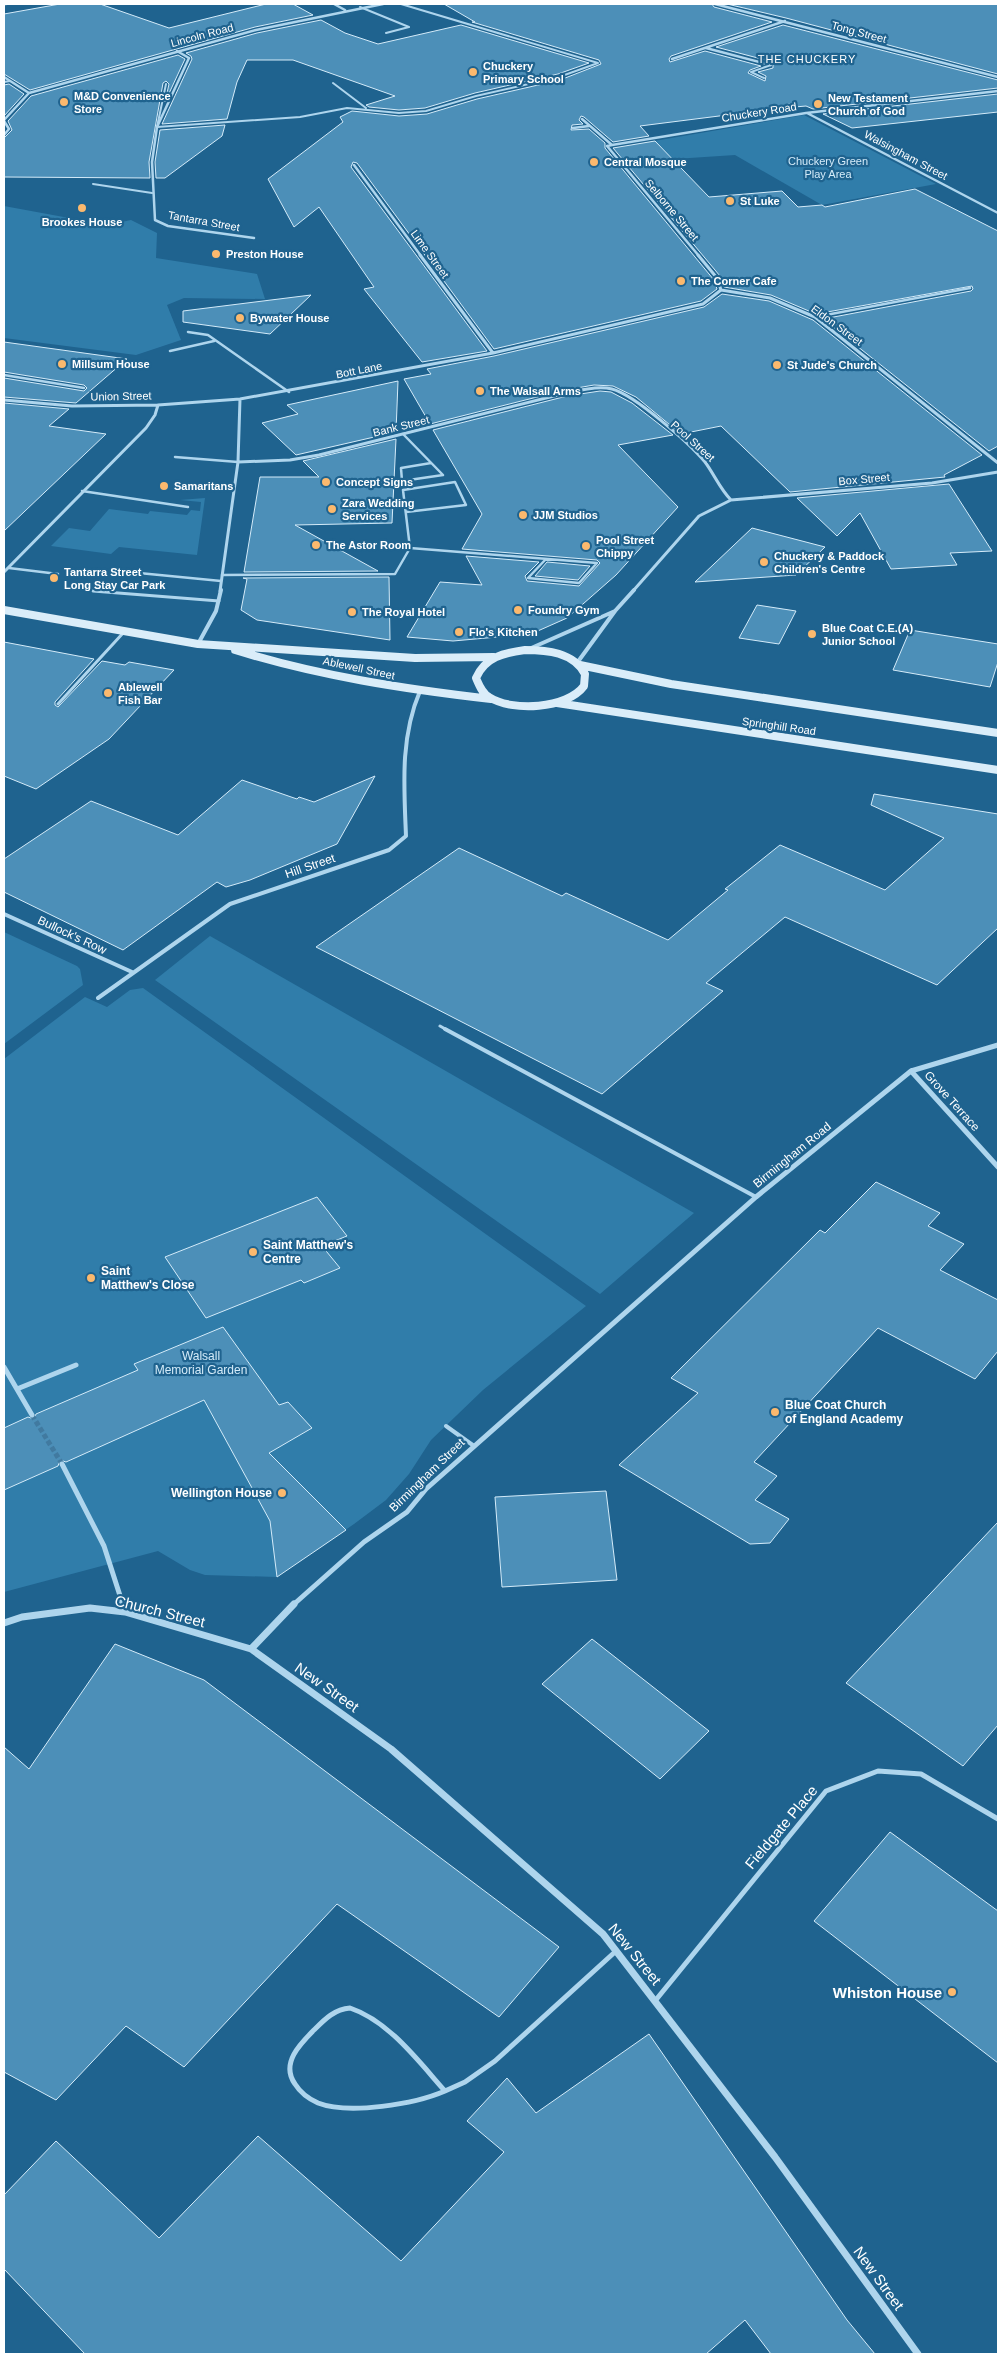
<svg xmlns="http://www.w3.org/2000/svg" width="1002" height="2358" font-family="Arial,sans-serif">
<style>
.green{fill:#307daa}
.building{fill:#4c8fb8;stroke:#d4ebf9}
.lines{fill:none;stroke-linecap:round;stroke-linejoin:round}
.street-tunnel{stroke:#417aa0;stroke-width:5;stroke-dasharray:5 2.5;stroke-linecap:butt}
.lane-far4{stroke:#aed5ed;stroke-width:2}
.lane-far3{stroke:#aed5ed;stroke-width:2.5}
.lane-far2{stroke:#aed5ed;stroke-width:3}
.lane-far1{stroke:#aed5ed;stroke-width:4}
.lane{stroke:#aed5ed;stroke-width:5}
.street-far4{stroke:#aed5ed;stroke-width:2.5}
.street-far3{stroke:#aed5ed;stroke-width:3}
.street-far2{stroke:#aed5ed;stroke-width:4}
.street-far1{stroke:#aed5ed;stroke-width:5}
.street{stroke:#aed5ed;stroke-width:7}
.secondary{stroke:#daedf9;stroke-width:8}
.poi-dot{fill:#fbb96e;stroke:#1f638f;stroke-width:2}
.labels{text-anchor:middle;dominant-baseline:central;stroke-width:4.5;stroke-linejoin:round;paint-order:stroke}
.far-street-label{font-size:11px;fill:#fff;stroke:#1f638f}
.far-neighbourhood-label{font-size:11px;letter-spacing:1px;fill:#fff;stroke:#1f638f}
.far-poi-label{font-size:11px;font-weight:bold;fill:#fff;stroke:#1f638f;text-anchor:start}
.far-park-label{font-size:11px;fill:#d4ebf9;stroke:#1f638f}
.street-label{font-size:12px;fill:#fff;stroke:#1f638f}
.poi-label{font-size:12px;font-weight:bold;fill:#fff;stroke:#1f638f;text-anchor:start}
.park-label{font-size:12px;fill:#d4ebf9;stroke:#1f638f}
.near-street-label{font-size:15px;fill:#fff;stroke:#1f638f}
.near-poi-label{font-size:15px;font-weight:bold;fill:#fff;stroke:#1f638f;text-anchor:end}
</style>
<rect width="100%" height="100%" fill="#1f638f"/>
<path class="green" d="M804,115L936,184L822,205L735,155L629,162L614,148Z
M4,206L107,225L131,220L157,233L156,258L257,274L265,299L184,298L167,305L181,340L136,355L4,338Z
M205,498L197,555L119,547L111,554L51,546L69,528L90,531L109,509L148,514L150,511L187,515L191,510L200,511L201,502L180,500Z
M4,932L77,966L80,969L83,985L4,1044Z
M210,936L694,1213L600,1294L155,980Z
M143,988L586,1306L483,1390L431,1440L409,1474L386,1500L354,1524L277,1577L205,1575L190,1570L158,1551L4,1592V1059L85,997L107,1007L130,990Z"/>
<path class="building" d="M60,4H100L169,28L266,4H293L313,15L255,27L30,90L4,74V14Z
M444,4H712L714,7L772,22L671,56L669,59L670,62L705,51L761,66L750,70L748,73L765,81L766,76L758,72L773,68V62L716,47L783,25L998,80V88L813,109L806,106L795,107L789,104L740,119L727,115L640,126L649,136L613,142L584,117L581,116L579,120L583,124L572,125L571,130L589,129L605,143V148L714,280L717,289L701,301L494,349L357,163L353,162L351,167L487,351L422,362L364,289L374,287L319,207L294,227L268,179L343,122L340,117L352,111L399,116L427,114L477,99L560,80L601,64L599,60L472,22H475Z
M727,4H998V74L786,18Z
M321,20L345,33L378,44L461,25L589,63L558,74L475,93L425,108L399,110L369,107L366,105L395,96L293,60H247L237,82L227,119L162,124L192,59L191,56L186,53L257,33Z
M178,55L185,59L165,102L169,84L166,81L163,83L149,162L150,178L4,177V138L12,130L8,121L31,96Z
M9,84L24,94L4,116V85Z
M998,94V112L852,128L823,114Z
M225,125L222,136L165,178H156L155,162L160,130Z
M655,141L709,197L782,191L798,207L822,205L825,207L915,189L998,231V446L989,451L823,319L971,291L973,289L972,286L816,314L771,295L724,287L720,276L613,148Z
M722,294L769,301L813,320L982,455L944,475L945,477L790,492L721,426L681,434L636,397L613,386L594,385L565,390L430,424L404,379L431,374L427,369L494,356L704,307Z
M311,295L270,334L183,322V311Z
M4,342L127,359L76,403L4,397V378L84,391L87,388L84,385L4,372Z
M398,381L396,432L296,455L262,423L298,414L287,405Z
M600,391L611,392L632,403L673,435L618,445L678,507L616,575L567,618L531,634L453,641L407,637L440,582L482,585L466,556L539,562L525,576L527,581L579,586L600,563L597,560L462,549L482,514L433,430L567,396Z
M4,403L69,409L49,426L106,434L4,531Z
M396,439L392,523L295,525L378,571L244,572L260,477H319L303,461Z
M949,484L992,551L950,553L957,565L891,569L860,513L837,536L797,498Z
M752,528L825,547L796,575L695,582Z
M547,562L590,566L578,580L535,576Z
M389,577L390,640L257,620L241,610L247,579L243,578Z
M757,605L796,611L779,644L739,638Z
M910,630L998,644V662L990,687L893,670Z
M4,642L94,659L55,702V705L58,707L102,661L125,665L129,662L174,670L109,739L36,789L4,776Z
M375,776L337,844L250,880L226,887L217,882L123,950L4,892V859L91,801L178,835L242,780L297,799L299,797L314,802Z
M874,794L998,814V928L937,985L785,917L706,983L723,991L602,1094L316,947L459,848L562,896L566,893L668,940L728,890L725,889L780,845L885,890L944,838L871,805Z
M876,1182L940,1213L928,1226L964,1244L940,1270L998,1300V1351L975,1379L878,1328L754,1462L777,1476L755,1500L789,1519L770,1543L750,1544L619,1465L698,1393L671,1378L820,1230L825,1233Z
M317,1197L347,1236L322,1246L340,1268L304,1283L301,1280L206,1318L165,1257Z
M223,1327L279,1405L288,1402L312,1428L269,1453L346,1530L277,1577L270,1521L204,1400L66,1462L60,1460L58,1466L4,1490V1428L28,1417L34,1419L36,1414L138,1370L134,1364Z
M606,1491L617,1580L502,1587L495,1497Z
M998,1522V1725L963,1766L846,1683Z
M592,1639L709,1731L660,1779L542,1684Z
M115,1644L204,1680L559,1947L499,2017L337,1904L184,2067L126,2026L56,2100L4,2072V1747L29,1769Z
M890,1832L998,1911V2063L814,1921Z
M649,2034L847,2320L875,2354H771L745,2320L706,2354H85L4,2269V2195L56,2141L159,2238L258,2136L401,2261L504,2152L467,2121L507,2078L536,2113Z"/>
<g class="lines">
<path class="street-tunnel" d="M32,1415L62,1464"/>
<path class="lane-far4" d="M360,7L409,27L386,33
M764,78L751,72L771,65
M4,82L10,81
M333,83L366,108
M166,84L157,127L300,117L347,108L399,113L426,111L476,96L559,77L598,63L401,4
M93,184L152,193"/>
<path class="lane-far3" d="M815,317L970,288
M188,332L208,335L289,392
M170,351L214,341
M4,375L84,388
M403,434L443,475L402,481L401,468L431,463
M175,457L238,462
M82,491L188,507
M406,512L466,505L455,482L403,490L410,548
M9,568L58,574
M139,573L221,581
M222,575L395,574L410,548L597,563L579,583L528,578L546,559"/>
<path class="lane-far2" d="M93,591L219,601
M58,704L124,632
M440,1026L447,1030"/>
<path class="lane-far1" d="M445,1029L756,1197
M446,1426L474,1446"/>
<path class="lane" d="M655,2001L826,1791L878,1771L921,1774L998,1819
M350,2008C389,2021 419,2062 445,2091C415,2104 349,2115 318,2103C309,2099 300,2092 295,2084C280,2063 301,2043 315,2029C325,2019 335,2009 350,2008Z
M445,2091L465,2082L495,2061L616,1951"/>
<path class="street-far4" d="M4,4H6
M334,4L345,10
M715,4L998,77
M706,48L771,65
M177,51L189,58L157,127L152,162L155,220L168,226L254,238
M672,59L785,21
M4,77L29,93
M807,113L998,213
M582,119L612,145
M4,120L29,93L256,30L383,4
M4,121L9,129L4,135
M573,128L589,126
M612,145L806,113L998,91
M612,145L607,146L699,256
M354,165L421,256"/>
<path class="street-far3" d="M420,255L493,353
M698,255L717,278L721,290
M721,290L770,298L815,317L998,463
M4,400L72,406L158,405L240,399L493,353L703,304L721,290
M238,462L290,460L319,455L566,393C580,391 597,385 612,389C635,395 689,443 705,462C714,474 720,489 731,500
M4,572L146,428L155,415L158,405
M220,591L238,462L240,399
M633,591L699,516L731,500L932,483L998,472"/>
<path class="street-far2" d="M198,644L216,611L221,590
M529,649L615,611
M577,663L615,611L634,590
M4,914L132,972
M98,998L230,904L389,850L406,836C404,786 400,738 420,691"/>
<path class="street-far1" d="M911,1071L998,1167
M4,1367L32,1415
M17,1389L76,1365
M62,1464L104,1546L123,1605
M293,1605L364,1542L407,1512L426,1489L756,1197L911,1071L998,1045"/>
<path class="street" d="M122,1604L125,1612
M4,1623L22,1617L90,1608L125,1612L251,1649L391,1749L603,1934L775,2157L918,2354
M251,1649L294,1604"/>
<path class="secondary" d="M4,610L198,644L415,658L494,657
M235,650C319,676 404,689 491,699
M525,650C547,650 573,652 585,674L584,686C567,709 512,712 489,697C482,693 479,685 476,678C485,657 504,653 525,650Z
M580,665L671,684L998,733
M557,703L998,770"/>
</g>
<g class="poi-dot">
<circle cx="473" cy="72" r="5"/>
<circle cx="64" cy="102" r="5"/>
<circle cx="818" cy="104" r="5"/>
<circle cx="594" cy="162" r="5"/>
<circle cx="730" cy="201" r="5"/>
<circle cx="82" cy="208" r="5"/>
<circle cx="216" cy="254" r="5"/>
<circle cx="681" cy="281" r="5"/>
<circle cx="240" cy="318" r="5"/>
<circle cx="62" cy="364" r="5"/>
<circle cx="777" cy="365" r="5"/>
<circle cx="480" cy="391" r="5"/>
<circle cx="326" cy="482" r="5"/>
<circle cx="164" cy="486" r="5"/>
<circle cx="332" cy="509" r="5"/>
<circle cx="523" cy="515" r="5"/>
<circle cx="316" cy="545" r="5"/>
<circle cx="586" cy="546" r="5"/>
<circle cx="764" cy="562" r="5"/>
<circle cx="54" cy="578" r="5"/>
<circle cx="518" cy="610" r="5"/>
<circle cx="352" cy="612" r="5"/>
<circle cx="459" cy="632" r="5"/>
<circle cx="812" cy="634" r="5"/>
<circle cx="108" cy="693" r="5"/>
<circle cx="253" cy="1252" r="5"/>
<circle cx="91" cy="1278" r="5"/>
<circle cx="775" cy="1412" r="5"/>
<circle cx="282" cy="1493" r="5"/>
<circle cx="952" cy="1992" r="5"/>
</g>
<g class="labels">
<g class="far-street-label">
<text transform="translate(859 32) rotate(15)">Tong Street</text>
<text transform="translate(202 35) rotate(-15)">Lincoln Road</text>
<text transform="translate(759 112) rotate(-9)">Chuckery Road</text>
<text transform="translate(906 155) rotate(28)">Walsingham Street</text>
<text transform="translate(672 210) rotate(50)">Selborne Street</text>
<text transform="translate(204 221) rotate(10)">Tantarra Street</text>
<text transform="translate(430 254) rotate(54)">Lime Street</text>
<text transform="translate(837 325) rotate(36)">Eldon Street</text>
<text transform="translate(359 370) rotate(-11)">Bott Lane</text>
<text transform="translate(121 396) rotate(-1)">Union Street</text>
<text transform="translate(401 426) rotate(-14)">Bank Street</text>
<text transform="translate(693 441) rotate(42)">Pool Street</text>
<text transform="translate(864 479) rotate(-5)">Box Street</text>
<text transform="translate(359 668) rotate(12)">Ablewell Street</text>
<text transform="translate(779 726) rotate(8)">Springhill Road</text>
</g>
<g class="far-neighbourhood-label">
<text x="807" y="59">THE CHUCKERY</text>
</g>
<g class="far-poi-label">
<text x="483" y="66">Chuckery<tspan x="483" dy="13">Primary School</tspan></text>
<text x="74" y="96">M&amp;D Convenience<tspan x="74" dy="13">Store</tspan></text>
<text x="828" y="98">New Testament<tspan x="828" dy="13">Church of God</tspan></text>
<text x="604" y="162">Central Mosque</text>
<text x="740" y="201">St Luke</text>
<text x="82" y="222" text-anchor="middle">Brookes House</text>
<text x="226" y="254">Preston House</text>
<text x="691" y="281">The Corner Cafe</text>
<text x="250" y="318">Bywater House</text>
<text x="72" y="364">Millsum House</text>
<text x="787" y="365">St Jude's Church</text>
<text x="490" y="391">The Walsall Arms</text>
<text x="336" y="482">Concept Signs</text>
<text x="174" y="486">Samaritans</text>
<text x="342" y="503">Zara Wedding<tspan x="342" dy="13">Services</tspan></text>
<text x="533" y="515">JJM Studios</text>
<text x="596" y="540">Pool Street<tspan x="596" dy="13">Chippy</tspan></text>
<text x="326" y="545">The Astor Room</text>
<text x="774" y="556">Chuckery &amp; Paddock<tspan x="774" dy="13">Children's Centre</tspan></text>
<text x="64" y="572">Tantarra Street<tspan x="64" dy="13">Long Stay Car Park</tspan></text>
<text x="528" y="610">Foundry Gym</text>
<text x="362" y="612">The Royal Hotel</text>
<text x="822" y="628">Blue Coat C.E.(A)<tspan x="822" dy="13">Junior School</tspan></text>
<text x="469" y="632">Flo's Kitchen</text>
<text x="118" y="687">Ablewell<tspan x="118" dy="13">Fish Bar</tspan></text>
</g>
<g class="far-park-label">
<text x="828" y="161">Chuckery Green<tspan x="828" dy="13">Play Area</tspan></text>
</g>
<g class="street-label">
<text transform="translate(310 866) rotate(-19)">Hill Street</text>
<text transform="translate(72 935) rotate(25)">Bullock's Row</text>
<text transform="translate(952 1101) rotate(48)">Grove Terrace</text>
<text transform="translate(792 1155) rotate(-39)">Birmingham Road</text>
<text transform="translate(427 1475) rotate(-44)">Birmingham Street</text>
</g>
<g class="poi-label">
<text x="263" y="1245">Saint Matthew's<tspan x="263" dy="14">Centre</tspan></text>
<text x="101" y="1271">Saint<tspan x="101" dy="14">Matthew's Close</tspan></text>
<text x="785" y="1405">Blue Coat Church<tspan x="785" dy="14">of England Academy</tspan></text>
<text x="272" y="1493" text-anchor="end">Wellington House</text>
</g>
<g class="park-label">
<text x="201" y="1356">Walsall<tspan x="201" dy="14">Memorial Garden</tspan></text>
</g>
<g class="near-street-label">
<text transform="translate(160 1611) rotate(14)">Church Street</text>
<text transform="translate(327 1687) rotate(35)">New Street</text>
<text transform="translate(781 1827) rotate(-50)">Fieldgate Place</text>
<text transform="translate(635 1954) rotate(51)">New Street</text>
<text transform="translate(879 2278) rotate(54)">New Street</text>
</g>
<g class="near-poi-label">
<text x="942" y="1992">Whiston House</text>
</g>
</g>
<rect width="1002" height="2358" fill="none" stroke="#ffffff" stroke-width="10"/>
</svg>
